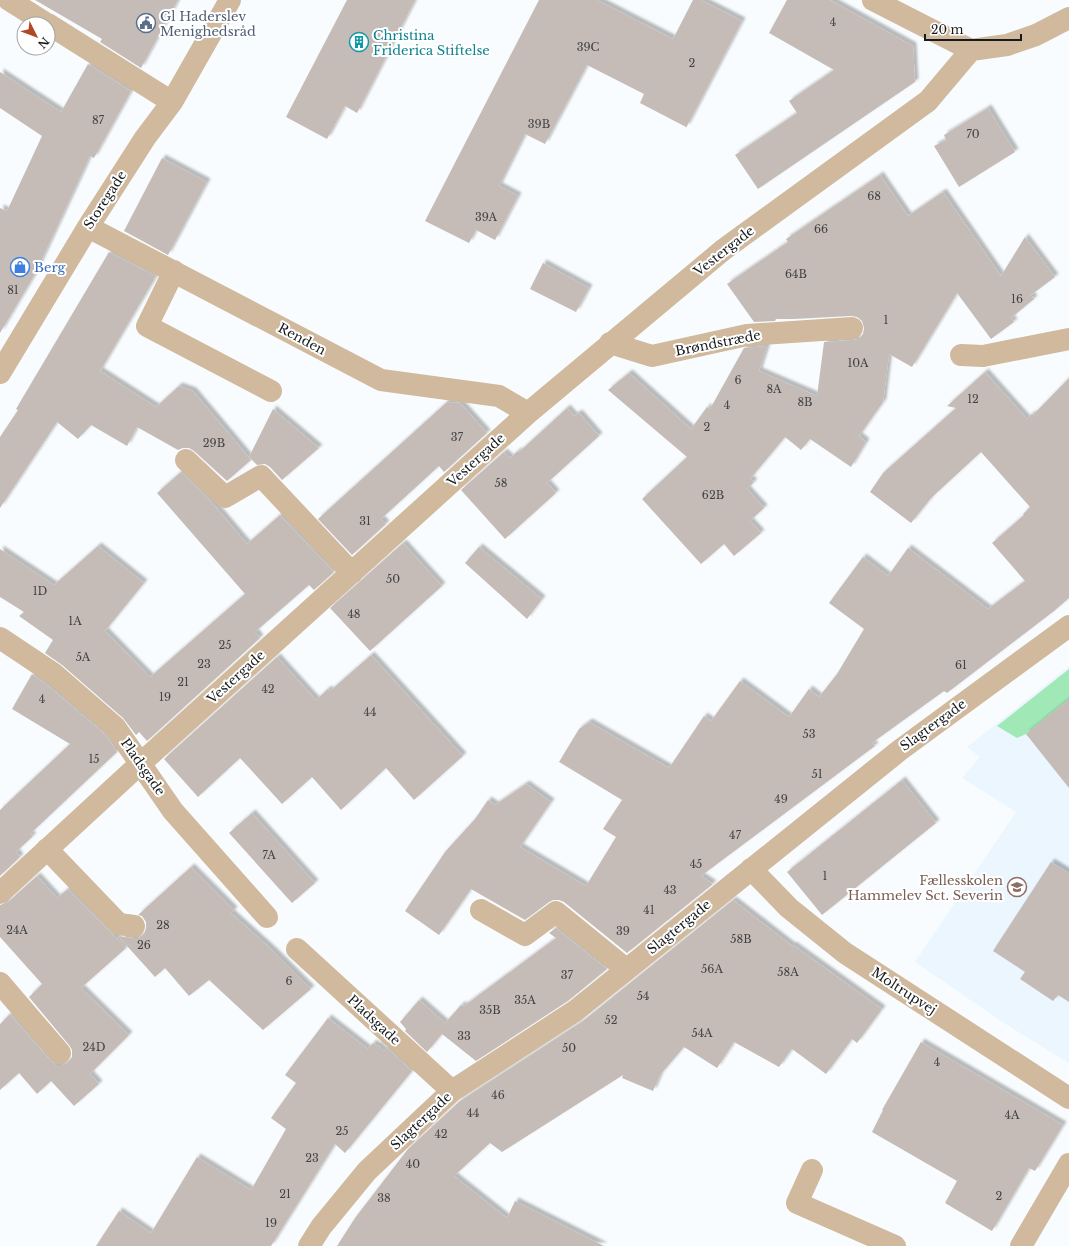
<svg xmlns="http://www.w3.org/2000/svg" width="1069" height="1246" font-family="'Libre Baskerville',serif">
<style>
.built{fill:#ebf6ff}
.green{fill:#a0e9b6}
.building{fill:#c5bcb8;filter:url(#shadow)}
.lines{fill:none;stroke-linecap:round;stroke-linejoin:round}
.minor{stroke:#d0b99d;stroke-width:22}
.labels{text-anchor:middle;dominant-baseline:central;stroke-width:4;stroke-linejoin:round;paint-order:stroke}
.number-label{font-size:11px;fill:#434344}
.service-label{font-size:13px;fill:#4e5e75;stroke:#fff;text-anchor:start}
.culture-label{font-size:13px;fill:#0d838f;stroke:#fff;text-anchor:start}
.street-label{font-size:13px;fill:#181b1d;stroke:#fff}
.shop-label{font-size:13px;fill:#366cbe;stroke:#fff;text-anchor:start}
.education-label{font-size:13px;fill:#785e54;stroke:#fff;text-anchor:end}
</style>
<defs>
<filter id="shadow"><feDropShadow dx="3.5" dy="-3.5" stdDeviation="1" flood-color="#0004"/></filter>
</defs>
<rect width="100%" height="100%" fill="#f9fcfe"/>
<path class="built" d="M1069,666V1063L1007,1025L915,962L1016,812L962,778L980,757L967,747Z"/>
<path class="green" d="M1069,669V699L1026,734L1017,738L997,726Z"/>
<path class="building" d="M35,0H178L141,68L100,42L102,39Z
M347,0H415L357,113L345,106L327,139L286,117Z
M539,0H597L673,39L693,0H701L742,21L686,128V127L640,103L644,94L587,65L545,144L525,134L499,186L518,196L495,240L476,230L469,243L425,221Z
M787,0H830L913,46L915,82L758,189L735,155L797,113L789,101L834,70L769,33Z
M88,64L131,91L94,158L90,156L35,274L0,333V208L7,211L42,136L0,108V72L61,112Z
M988,108L1015,152L959,187L934,146L946,140L944,135Z
M162,158L207,182L168,255L124,231Z
M880,175L908,216L943,192L1001,276L1025,237L1055,277L1031,295L1034,299L1011,318L1014,322L991,339L957,293L912,367L889,354L883,402L859,436L866,442L851,467L810,439L801,450L785,437L750,479L754,482L747,489L764,508L750,521L761,533L734,556L724,544L701,564L642,499L687,457L608,390L629,373L691,429L707,407L710,409L744,348L767,346L759,371L817,396L824,342L853,340L859,339L863,334L864,328L862,321L857,317L851,316L794,319H776L775,321L754,322L727,284L788,242L786,239Z
M109,252L156,276L100,371L156,407L179,386L193,391L251,460L227,481L194,451L189,448H183L178,450L137,427L127,446L91,425L78,439L57,422L0,508V437L18,410L16,409Z
M543,263L589,288L576,312L530,289Z
M985,372L1027,419L1032,414L1033,415L1069,378V598L1054,611L947,693L944,691L872,743L875,746L701,876L713,884L627,953L564,902L559,900H553L549,902L525,920L471,889L439,935L405,911L445,852L475,819L488,800L495,805L526,784L551,802L520,847L586,886L616,837L603,829L622,800L559,762L579,729L589,722L669,768L704,716L711,721L740,681L789,717L809,689L819,697L837,674L864,629L829,603L863,557L888,576L908,548L988,609L1025,581L992,543L1024,515L1023,514L1030,507L981,452L931,498L911,523L870,492L883,473L956,408L947,406Z
M447,402L460,403L487,433L444,472L439,466L381,519L386,524L352,555L318,519Z
M567,408L574,416L579,413L599,436L547,483L556,493L505,539L461,490L504,452L510,458L518,451L519,452Z
M273,409L319,448L282,480L270,467L265,464L257,465L249,457Z
M181,472L208,498L247,544L280,515L334,572L314,590L309,585L255,632L260,638L147,741L139,732L136,735L123,718L62,665L45,653L53,640L19,616L24,612L0,597V549L54,585L98,546L144,583L105,631L150,677L245,594L157,493Z
M403,543L442,586L370,651L330,608Z
M479,547L542,599L527,619L465,563Z
M371,655L463,756L414,800L386,768L341,810L312,777L282,804L240,758L198,797L164,759L277,657L316,700L328,689L330,691Z
M32,674L46,684L106,735L117,752L30,834L33,836L16,852L20,857L0,876V810L70,744L12,709Z
M1069,699V788L1026,734Z
M902,780L936,823L822,915L787,872Z
M252,813L315,883L292,903L229,833Z
M1051,862L1069,873V1002L1058,995L1053,1001L1020,979L1025,972L993,951Z
M191,867L234,910L231,913L272,950L311,989L263,1030L209,980L189,996L165,968L155,977L118,936L133,938H138L144,934L146,928V922L142,916L138,915Z
M37,876L57,898L68,889L126,948L81,988L129,1035L90,1074L99,1084L74,1106L51,1081L37,1094L19,1073L0,1090V1024L10,1014L51,1061L56,1065H63L68,1062L72,1057V1050L69,1045L29,997L42,984L0,937V905L8,902Z
M733,900L792,946L793,945L882,1009L857,1043L852,1039L826,1074L792,1049L779,1067L734,1042L717,1068L684,1047L660,1075L653,1091L622,1078L623,1075L502,1152L490,1143L454,1176L507,1218L515,1201L604,1246H337L355,1218L408,1149L460,1101L583,1021Z
M556,928L607,969L568,1001L476,1061L442,1034L427,1052L405,1031L406,1029L400,1022L419,1000L445,1023L461,1005L464,1006L556,938L549,933Z
M328,1018L368,1049L373,1043L377,1046L378,1045L384,1051L387,1048L412,1071L345,1153L335,1144L271,1246H96L119,1211L151,1233L197,1157L251,1190L286,1129L271,1118L296,1083L285,1075Z
M921,1042L1063,1125L1035,1171L1029,1168L992,1231L945,1203L957,1181L872,1132L883,1110H882Z"/>
<g class="lines">
<path class="minor" d="M9,0L47,24
M873,0L971,50L1007,45L1036,35L1069,18
M48,24L172,102
M88,227L381,380L499,396L528,413
M174,271L147,326L271,391
M610,343L652,356L747,335L852,328
M961,355L983,356L1069,339
M0,373L88,227L145,138L172,102L230,0
M186,460L225,497L261,476L352,573
M0,638L54,674L115,727L173,811L267,917
M47,849L119,924L134,926
M751,869L789,908L845,953L1069,1098
M0,893L141,763L528,413L723,250L928,101L971,50
M481,910L525,935L556,912L626,969
M297,949L452,1091
M0,983L60,1053
M812,1170L797,1203L895,1246
M309,1246L321,1227L367,1171L452,1091L575,1011L900,750L1069,626
M1021,1246L1069,1164"/>
</g>
<defs>
<symbol id="civic-ring" viewBox="-11 -11 22 22"><circle r="9.5" fill="#fff" stroke="#5c6f8a" stroke-width="1.5"/><path d="M-.6-6.5H3V-4.5H.6V-3L4-1V1h2V6H-6V1h2V-1L-.6-3ZM-1.2 2.5V6h2.4V2.5Z" fill="#5c6f8a"/></symbol>
<symbol id="building-ring" viewBox="-11 -11 22 22"><circle r="9.5" fill="#fff" stroke="#0f9aa8" stroke-width="1.5"/><path d="M-4-6H4V6H1V3H-1V6H-4ZM-2.5-4.3h1.7v1.8h-1.7ZM.8-4.3h1.7v1.8H.8ZM-2.5-1h1.7V.8h-1.7ZM.8-1h1.7V.8H.8Z" fill="#0f9aa8"/></symbol>
<symbol id="shop-ring" viewBox="-11 -11 22 22"><circle r="9.5" fill="#fff" stroke="#3f7fe0" stroke-width="1.5"/><path d="M-5-2.5h2.3a2.7 3.5 0 0 1 5.4 0H5L5.5 6h-11ZM-1.5-2.5h3a1.5 2.3 0 0 0-3 0Z" fill="#3f7fe0"/></symbol>
<symbol id="school-ring" viewBox="-11 -11 22 22"><circle r="9.5" fill="#fff" stroke="#8d6e63" stroke-width="1.5"/><path d="M0-5L7-2L0 1L-7-2ZM-4 1L0 2.5L4 1V4Q0 6-4 4Z" fill="#8d6e63"/></symbol>
</defs>
<g fill-rule="evenodd">
<use href="#civic-ring" x="135" y="12" width="22" height="22"/>
<use href="#building-ring" x="348" y="31" width="22" height="22"/>
<use href="#shop-ring" x="9" y="256" width="22" height="22"/>
<use href="#school-ring" x="1006" y="876" width="22" height="22"/>
</g>
<g class="labels">
<g class="number-label">
<text x="833" y="22">4</text>
<text x="588" y="47">39C</text>
<text x="692" y="63">2</text>
<text x="98" y="120">87</text>
<text x="539" y="124">39B</text>
<text x="973" y="134">70</text>
<text x="874" y="196">68</text>
<text x="486" y="217">39A</text>
<text x="821" y="229">66</text>
<text x="796" y="274">64B</text>
<text x="13" y="290">81</text>
<text x="1017" y="299">16</text>
<text x="886" y="320">1</text>
<text x="858" y="363">10A</text>
<text x="738" y="380">6</text>
<text x="774" y="389">8A</text>
<text x="973" y="399">12</text>
<text x="805" y="402">8B</text>
<text x="727" y="405">4</text>
<text x="707" y="427">2</text>
<text x="457" y="437">37</text>
<text x="214" y="443">29B</text>
<text x="501" y="483">58</text>
<text x="713" y="495">62B</text>
<text x="365" y="521">31</text>
<text x="393" y="579">50</text>
<text x="40" y="591">1D</text>
<text x="354" y="614">48</text>
<text x="75" y="621">1A</text>
<text x="225" y="645">25</text>
<text x="83" y="657">5A</text>
<text x="204" y="664">23</text>
<text x="961" y="665">61</text>
<text x="183" y="682">21</text>
<text x="268" y="689">42</text>
<text x="165" y="697">19</text>
<text x="42" y="699">4</text>
<text x="370" y="712">44</text>
<text x="809" y="734">53</text>
<text x="94" y="759">15</text>
<text x="817" y="774">51</text>
<text x="781" y="799">49</text>
<text x="735" y="835">47</text>
<text x="269" y="855">7A</text>
<text x="696" y="864">45</text>
<text x="825" y="876">1</text>
<text x="670" y="890">43</text>
<text x="649" y="910">41</text>
<text x="163" y="925">28</text>
<text x="17" y="930">24A</text>
<text x="623" y="931">39</text>
<text x="741" y="939">58B</text>
<text x="144" y="945">26</text>
<text x="712" y="969">56A</text>
<text x="788" y="972">58A</text>
<text x="567" y="975">37</text>
<text x="289" y="981">6</text>
<text x="643" y="996">54</text>
<text x="525" y="1000">35A</text>
<text x="490" y="1010">35B</text>
<text x="611" y="1020">52</text>
<text x="702" y="1033">54A</text>
<text x="464" y="1036">33</text>
<text x="94" y="1047">24D</text>
<text x="569" y="1048">50</text>
<text x="937" y="1062">4</text>
<text x="498" y="1095">46</text>
<text x="473" y="1113">44</text>
<text x="1012" y="1115">4A</text>
<text x="342" y="1131">25</text>
<text x="441" y="1134">42</text>
<text x="312" y="1158">23</text>
<text x="413" y="1164">40</text>
<text x="285" y="1194">21</text>
<text x="999" y="1196">2</text>
<text x="384" y="1198">38</text>
<text x="271" y="1223">19</text>
</g>
<g class="service-label">
<text x="160" y="16">Gl Haderslev<tspan x="160" dy="15">Menighedsråd</tspan></text>
</g>
<g class="culture-label">
<text x="373" y="35">Christina<tspan x="373" dy="15">Friderica Stiftelse</tspan></text>
</g>
<g class="street-label">
<text transform="translate(105 200) rotate(-57)">Storegade</text>
<text transform="translate(724 251) rotate(-38)">Vestergade</text>
<text transform="translate(302 339) rotate(28)">Renden</text>
<text transform="translate(718 343) rotate(-11)">Brøndstræde</text>
<text transform="translate(476 460) rotate(-42)">Vestergade</text>
<text transform="translate(236 677) rotate(-42)">Vestergade</text>
<text transform="translate(933 725) rotate(-36)">Slagtergade</text>
<text transform="translate(143 767) rotate(55)">Pladsgade</text>
<text transform="translate(679 927) rotate(-39)">Slagtergade</text>
<text transform="translate(904 991) rotate(33)">Moltrupvej</text>
<text transform="translate(374 1020) rotate(43)">Pladsgade</text>
<text transform="translate(421 1121) rotate(-43)">Slagtergade</text>
</g>
<g class="shop-label">
<text x="34" y="267">Berg</text>
</g>
<g class="education-label">
<text x="1003" y="880">Fællesskolen<tspan x="1003" dy="15">Hammelev Sct. Severin</tspan></text>
</g>
</g>
<g transform="translate(36 36) rotate(132)"><circle r="19" fill="#ffffff" stroke="#a3a4a5"/>
<path d="M0-3L7 15L0 10L-7 15Z" fill="#b04825"/>
<text y="-6" font-size="11" font-weight="bold" text-anchor="middle" fill="#181b1d">N</text>
</g>
<path d="M925 34v6h96v-6" fill="none" stroke="#181b1d" stroke-width="2"/>
<text x="931" y="34" font-size="12" fill="#181b1d" stroke="#ffffff" stroke-width="3" paint-order="stroke">20 m</text>
</svg>
